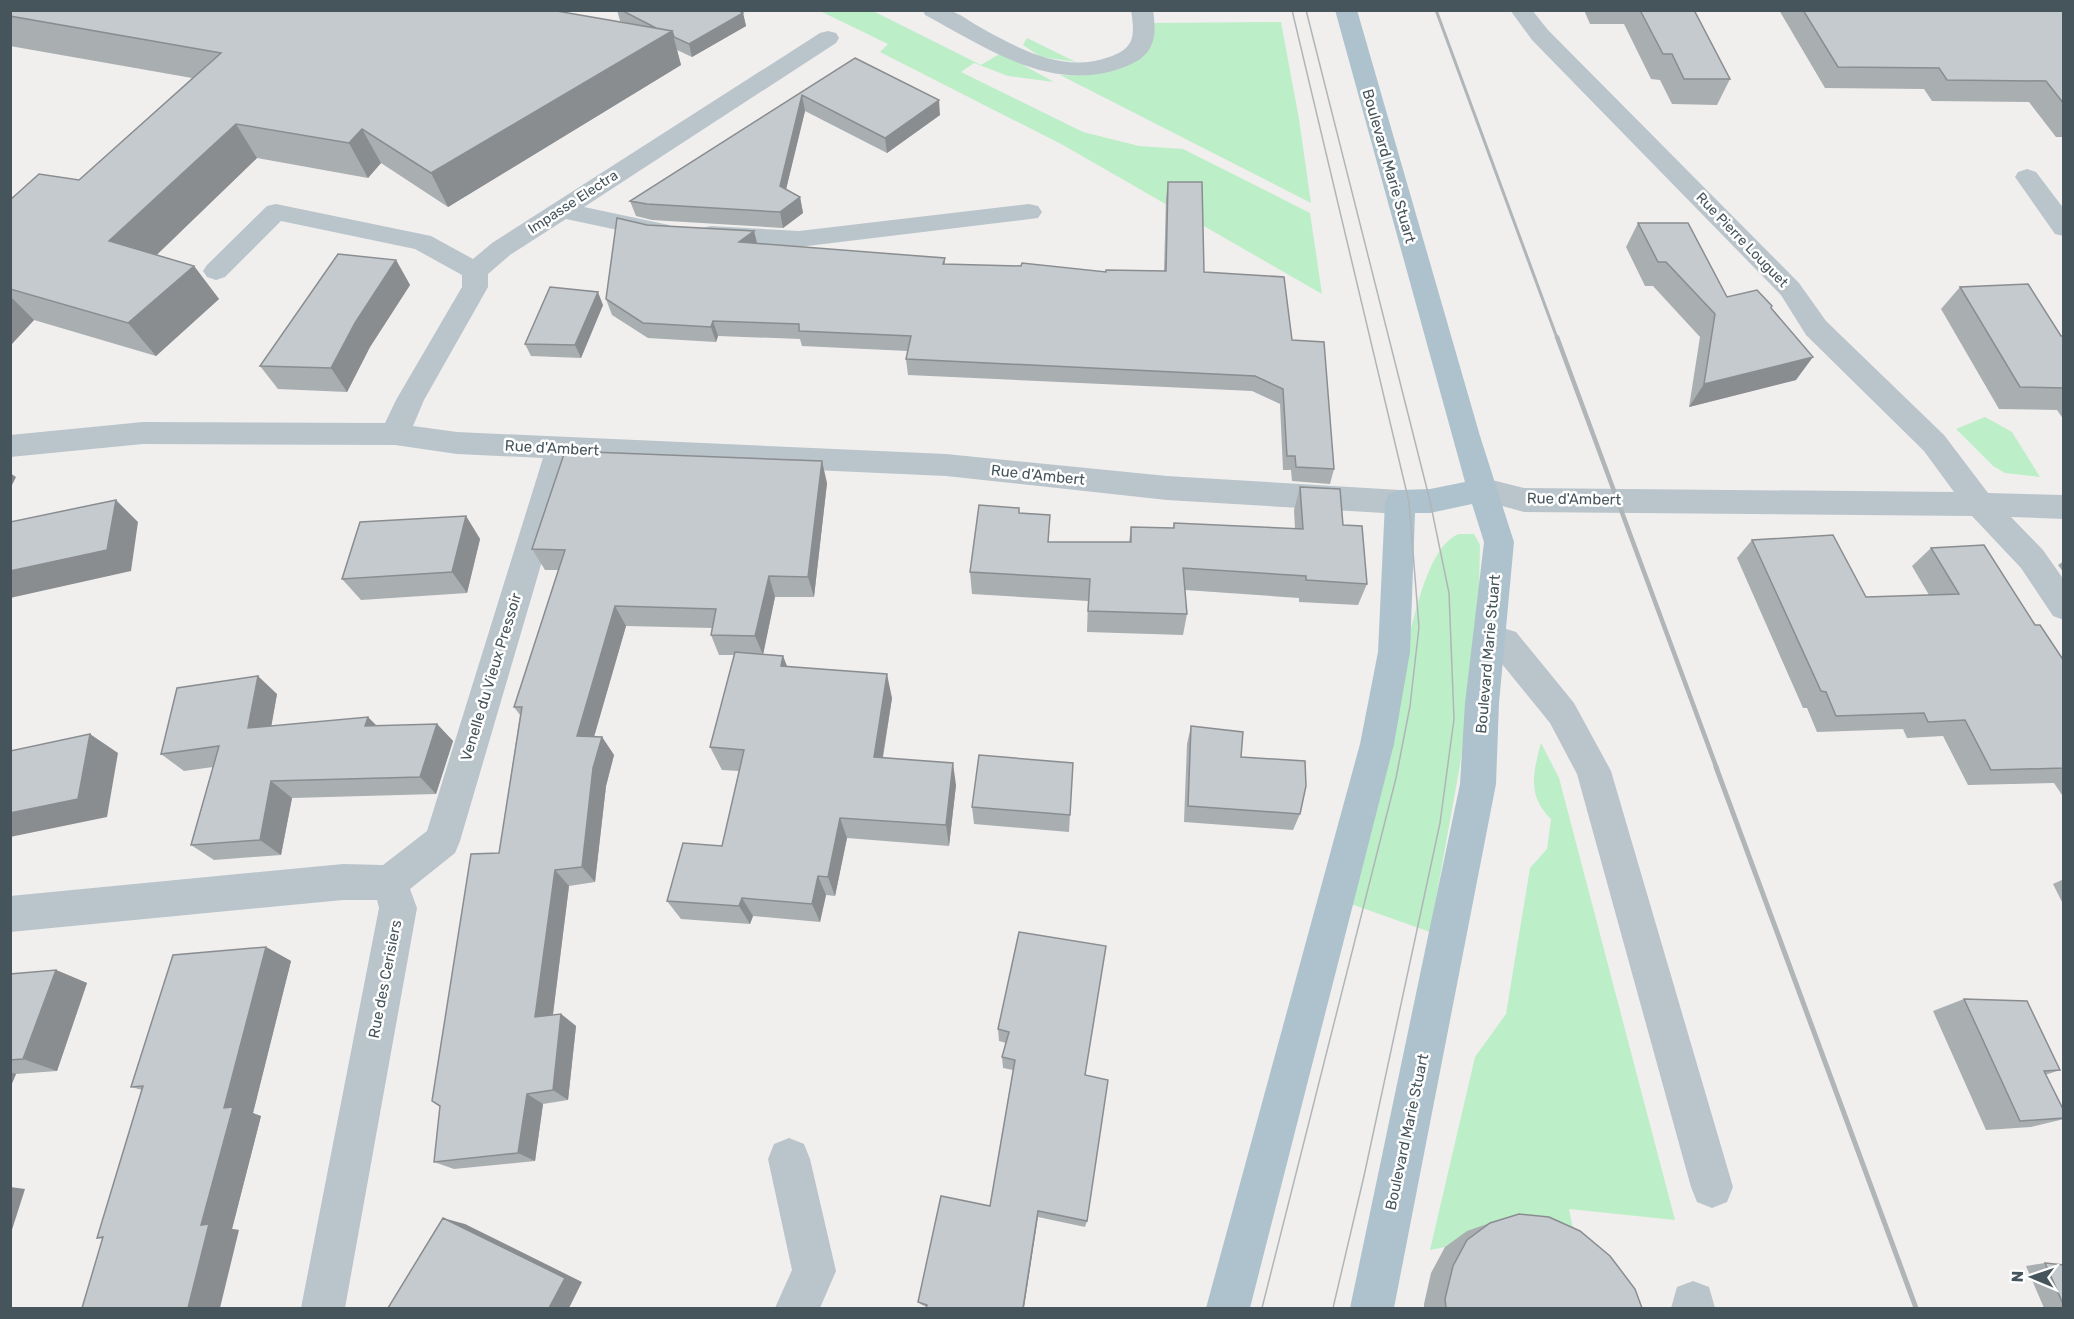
<svg xmlns="http://www.w3.org/2000/svg" width="2074" height="1319" font-family="Rubik,sans-serif">
<style>
.green{fill:#bceec7}
.lines{fill:none;stroke-linecap:round;stroke-linejoin:round}
.minor{fill:#b9c5cb;fill-rule:evenodd}
.major{fill:#aec2cd;fill-rule:evenodd}
.tram{stroke:#b0b5b8;stroke-width:1.5}
.rail-far2{stroke:#b0b5b8;stroke-width:3}
.rail-far1{stroke:#b0b5b8;stroke-width:4.5}
.rail{stroke:#b0b5b8;stroke-width:5}
.wall{fill:#a9aeb1}
.shaded-wall{fill:#8a8d90}
.building{fill:#c5cace;stroke:#8a8d90;stroke-width:1.5}
.labels{text-anchor:middle;dominant-baseline:central;stroke-width:5;stroke-linejoin:round;paint-order:stroke}
.far-street-label{font-size:14px;fill:#46555b;stroke:#fff}
.street-label{font-size:15px;fill:#46555b;stroke:#fff}
</style>
<rect width="100%" height="100%" fill="#f1eeee"/>
<path class="green" d="M820,11H873L981,65L1001,53L1054,82L1008,76L974,63L961,72L1083,132L1139,146L1183,149L1310,213L1322,294L1063,145L880,52L888,44Z
M1281,22L1299,119L1311,203L1060,75C1094,77 1130,73 1152,45L1154,23Z
M1027,38L1076,62L1041,57L1023,45Z
M1985,417L2012,432L2040,477L2005,473L1993,466L1956,429Z
M1459,534H1474L1480,545L1478,626L1460,765L1430,932L1351,904L1410,633C1417,606 1431,544 1459,534Z
M1541,743L1559,778L1675,1220L1569,1209L1580,1263L1445,1247L1430,1250L1475,1057L1506,1014L1530,868L1547,849L1551,819C1527,796 1533,773 1541,743Z"/>
<g class="lines">
<path class="minor" d="M923,10C931,10 942,8 950,11C960,13 970,22 978,26C1017,48 1063,74 1109,57C1135,48 1135,36 1131,10H1153C1157,37 1155,55 1127,66C1054,96 987,48 925,15Z
M1510,10H1532L1548,30L1799,283L1826,321L1944,435L1988,493L2064,495V519L2011,517L2043,550L2064,580V620L2053,616L2021,568L1972,516L1524,512L1473,498L1469,490L1473,482L1484,478L1524,488L1954,492L1924,451L1806,335L1781,295L1532,40Z
M828,31L836,33L839,38L836,43L584,207L669,225L673,231L669,237L660,239L566,219L510,255L488,274V287L424,400L413,426L457,432L946,454L1167,476L1400,490L1411,494L1415,502L1411,510L1400,514L1167,500L946,476L572,459L460,841L455,853L410,889L417,908L345,1308H301L379,908L377,900H343L10,932V896L343,864L383,865L427,831L543,458L457,454L395,445L143,444L10,457V435L143,422L385,423L396,400L462,287V275L415,249L281,221L225,277L216,280L207,277L203,271L207,265L267,206L276,204L431,236L473,259L492,243L820,33Z
M2027,169L2036,172L2064,209V236L2055,234L2015,177L2018,172Z
M1029,204L1038,206L1042,212L1038,218L799,247L711,242L702,240L698,234L702,228L711,226L799,231Z
M1490,624L1516,632L1574,703L1611,771L1733,1187L1727,1202L1712,1208L1697,1202L1691,1187L1577,774L1550,723L1493,653L1478,648L1474,638L1478,628Z
M789,1138L804,1144L810,1159L836,1271L820,1308H775L792,1270L768,1159L774,1144Z
M1693,1281L1709,1287L1715,1308H1671L1677,1287Z"/>
<path class="major" d="M1335,10H1357L1480,436L1514,542L1499,703L1496,784L1394,1308H1350L1460,784L1465,703L1484,542L1472,504L1430,513H1415L1410,652L1394,744L1250,1308H1206L1360,744L1378,652L1385,502L1389,494L1400,490L1430,489L1465,482Z"/>
<path class="tram" d="M1306,10L1430,501L1449,593L1454,719L1440,823L1364,1176L1333,1308
M1262,1308L1396,778L1410,706L1419,627L1409,502L1292,10"/>
<path class="rail-far2" d="M1436,10L1557,338"/>
<path class="rail-far1" d="M1557,337L1717,769"/>
<path class="rail" d="M1716,767L1916,1308"/>
</g>
<path class="wall" d="M10,10L623,22L620,21L617,10H738L743,13L746,26L692,57L677,50L681,65L448,207L381,163L368,178L257,158L156,255L194,266L219,299L156,356L34,320L10,346V200L79,180L192,78L10,46Z
M1584,10H1694L1730,79L1717,105L1672,104L1660,80L1651,79L1624,24H1590Z
M1779,10H2064V137H2056L2029,102L1932,101L1924,89L1825,88Z
M855,58L940,115L887,153L805,111L786,189L800,197L803,213L783,228L652,220L636,216L630,201Z
M1168,182L1204,272L1292,340L1334,469L1330,484L1292,481L1291,470H1283L1280,404L1252,391L908,375L906,359L908,351L802,346L800,339L718,336L716,342L648,338L612,315L606,299L647,225L754,231L757,244L945,258V264L1106,272L1164,271L1166,198Z
M1638,223L1727,297L1771,308L1796,380L1689,407L1700,337L1653,286H1645L1626,247Z
M396,260L410,285L370,347L347,392L278,389L260,366Z
M1960,287L2061,336H2064V420L2057,410L1999,409L1941,309Z
M603,305L581,358L531,356L525,344Z
M827,483L814,597H775L763,654L783,656L787,666L892,698L883,758L956,785L949,846L847,838L835,896L826,895L820,922L753,916L750,924L681,919L667,901L722,846L739,771L722,770L710,747L734,655H719L711,635L712,628L626,626L594,737H602L614,755L606,786L595,882L569,886L553,1015L561,1014L576,1026L568,1100L543,1104L535,1161L454,1169L434,1162L499,853L520,715L514,707L558,570H545L532,549Z
M1300,487L1343,525L1367,584L1358,605L1299,602V598L1185,590L1187,614L1183,635L1087,632L1088,601L972,594L970,572L1019,513L1049,542H1129L1131,527L1173,528L1174,523L1295,529L1294,510Z
M466,516L480,539L467,593L361,600L342,579Z
M1752,540L1866,597L1929,595L1912,566L1931,548L2035,625L2064,661V798L2054,783L1968,785L1943,736L1907,738L1903,729L1817,732L1807,708H1803L1737,558Z
M2064,561V573L2058,565Z
M277,694L271,726H377L437,724L453,741L436,794L292,798L281,855L214,860L191,845L213,767L184,771L161,754Z
M1191,726L1300,814L1293,830L1184,822L1187,744Z
M1073,763L1069,832L974,824L972,807Z
M2064,879V906L2053,884Z
M1019,932L1085,1075L1087,1221L1085,1227L1038,1217L927,1307L922,1305L918,1302L990,1206L1013,1070L1003,1068L1002,1057L1006,1043L999,1041L998,1029Z
M266,947L291,961L253,1113L261,1116L232,1229L239,1230L103,1239L97,1238L142,1090L131,1087Z
M56,970L87,983L57,1071L16,1074L10,1088V974Z
M1964,999L2060,1070L2045,1075L2064,1111V1119L2031,1127L1986,1130L1933,1011Z
M1490,1223L1642,1308H1424V1304L1431,1273L1445,1247L1467,1231Z
M2045,1263L2064,1265V1308H2044L2026,1266Z"/>
<path class="shaded-wall" d="M743,13L746,26L692,57L689,44Z
M672,31L681,65L448,207L431,173Z
M802,95L805,111L783,202L780,186Z
M939,100L940,115L887,153L885,138Z
M236,124L257,158L136,275L109,241Z
M362,129L381,163L368,178L349,143Z
M800,197L803,213L783,228L780,212Z
M754,231L758,247L739,242Z
M396,260L410,285L370,347L347,392L331,368L355,323Z
M194,266L219,299L156,356L128,323Z
M598,292L603,305L581,358L575,345Z
M10,296L34,320L10,346Z
M713,321L718,336L716,342L711,327Z
M1813,357L1796,380L1689,407L1704,384Z
M822,461L827,483L814,597L808,577Z
M10,473L16,477L10,489Z
M116,500L138,522L131,571L10,598V571Z
M466,516L480,539L467,593L452,572Z
M769,576L775,597L763,655L755,636Z
M615,606L626,626L589,754L577,736Z
M783,656L792,680L781,666Z
M887,674L892,698L879,779L874,757Z
M258,676L277,694L268,745L248,728Z
M368,717L385,734L365,726Z
M437,724L453,741L436,794L420,777Z
M90,734L118,753L107,817L10,837V813Z
M602,737L614,755L606,786L595,882L582,867L593,768Z
M953,763L956,785L949,846L946,825Z
M271,781L292,798L281,855L260,840Z
M840,818L847,838L835,896L828,877Z
M555,870L569,886L551,1029L535,1017Z
M818,876L826,895L820,922L812,904Z
M742,898L753,916L750,924L739,906Z
M266,947L291,961L253,1113L261,1116L232,1229L239,1230L220,1308H188L201,1225L224,1108Z
M56,970L87,983L57,1071L23,1059Z
M561,1014L576,1026L568,1100L553,1090Z
M10,1072L16,1074L10,1088Z
M527,1094L543,1104L535,1161L518,1153Z
M10,1187L25,1189L10,1236Z
M1038,1211V1217L1024,1308H1023Z
M443,1218L465,1224L582,1282L569,1308H549Z"/>
<path class="building" d="M10,10H551L672,31L431,173L362,129L349,143L236,124L109,241L194,266L128,323L10,289V200L39,174L79,180L221,53L10,16Z
M621,10H738L743,13L689,44L674,37L672,31L656,28Z
M1640,10H1694L1730,79H1684L1672,54H1663Z
M1803,10H2064V104L2046,81L1947,80L1939,68L1838,67Z
M855,58L939,100L885,138L802,95L780,186L800,197L780,212L647,204L630,201Z
M1168,182H1202L1204,272L1284,277L1292,340L1324,342L1334,469L1296,467L1295,456H1287L1283,389L1255,376L906,359L911,336L799,331V324L713,321L711,327L643,323L606,299L617,218L647,225L754,231L739,242L945,258L943,264L1021,266L1022,263L1106,272V270L1166,271Z
M1638,223H1688L1727,297L1757,290L1772,306L1771,308L1813,357L1704,384L1715,314L1666,262H1658Z
M338,254L396,260L355,323L331,368L260,366Z
M2028,284L2061,336H2064V388L2020,387L1960,287Z
M550,287L598,292L575,345L525,344Z
M565,451L822,461L808,577L769,576L755,636L711,635L716,609L615,606L577,736L602,737L593,768L582,867L555,870L535,1017L561,1014L553,1090L527,1094L518,1153L434,1162L440,1106L432,1101L471,854L499,853L522,707H514L565,550L532,549Z
M1300,487L1340,489L1343,525L1362,526L1367,584L1306,580V576L1183,568L1187,614L1088,611L1090,579L970,572L979,505L1019,508V513L1050,515L1048,542H1131V527L1174,528V523L1303,529Z
M116,500L107,550L10,571V522Z
M466,516L452,572L342,579L360,522Z
M1833,535L1866,597L1959,594L1931,548L1984,545L2035,625H2040L2064,661V768L1991,770L1965,720L1928,722L1924,713L1836,716L1826,692L1821,691L1752,540Z
M735,652L783,656L781,666L887,674L874,757L953,763L946,825L840,818L828,877L818,876L812,904L742,898L739,906L667,901L683,843L722,846L744,750L710,747Z
M258,676L248,728L368,717L365,726L437,724L420,777L271,781L260,840L191,845L219,746L161,754L177,688Z
M1191,726L1243,732L1241,757L1305,761L1306,786L1300,814L1188,806Z
M90,734L78,799L10,813V751Z
M979,755L1073,763L1070,815L972,807Z
M1019,932L1106,946L1085,1075L1108,1080L1087,1221L1038,1211L1023,1308H926L927,1305L918,1302L941,1196L990,1206L1015,1060L1002,1057L1009,1032L998,1029Z
M266,947L224,1108L233,1107L201,1225L209,1224L188,1308H82L103,1237L97,1238L143,1086L131,1087L173,955Z
M56,970L23,1059L10,1060V974Z
M1964,999L2027,1001L2060,1070L2044,1071L2064,1111V1118L2020,1121Z
M1519,1214L1549,1217L1580,1231L1610,1256L1635,1289L1642,1308H1446L1445,1299L1453,1266L1467,1240L1490,1223Z
M443,1218L565,1278L549,1308H388Z
M2045,1263L2064,1265V1306Z"/>
<g class="labels">
<g class="far-street-label">
<text transform="translate(573 202) rotate(-33)">Impasse Electra</text>
<text transform="translate(1742 240) rotate(46)">Rue Pierre Louguet</text>
</g>
<g class="street-label">
<text transform="translate(1389 166) rotate(74)">Boulevard Marie Stuart</text>
<text transform="translate(552 448) rotate(3)">Rue d'Ambert</text>
<text transform="translate(1038 475) rotate(6)">Rue d'Ambert</text>
<text transform="translate(1574 499) rotate(1)">Rue d'Ambert</text>
<text transform="translate(1488 654) rotate(-85)">Boulevard Marie Stuart</text>
<text transform="translate(491 677) rotate(-73)">Venelle du Vieux Pressoir</text>
<text transform="translate(385 979) rotate(-79)">Rue des Cerisiers</text>
<text transform="translate(1407 1132) rotate(-78)">Boulevard Marie Stuart</text>
</g>
</g>
<rect width="2074" height="1319" fill="none" stroke="#46555b" stroke-width="24"/>
<g transform="translate(2032 1277) rotate(272)" stroke="#ffffff" stroke-width="4.5" paint-order="stroke">
<path d="M0-4.5L10 22L0 15L-10 22Z" fill="#46555b"/>
<text y="-9" font-size="16" font-weight="bold" text-anchor="middle" fill="#46555b">N</text>
</g>
</svg>
